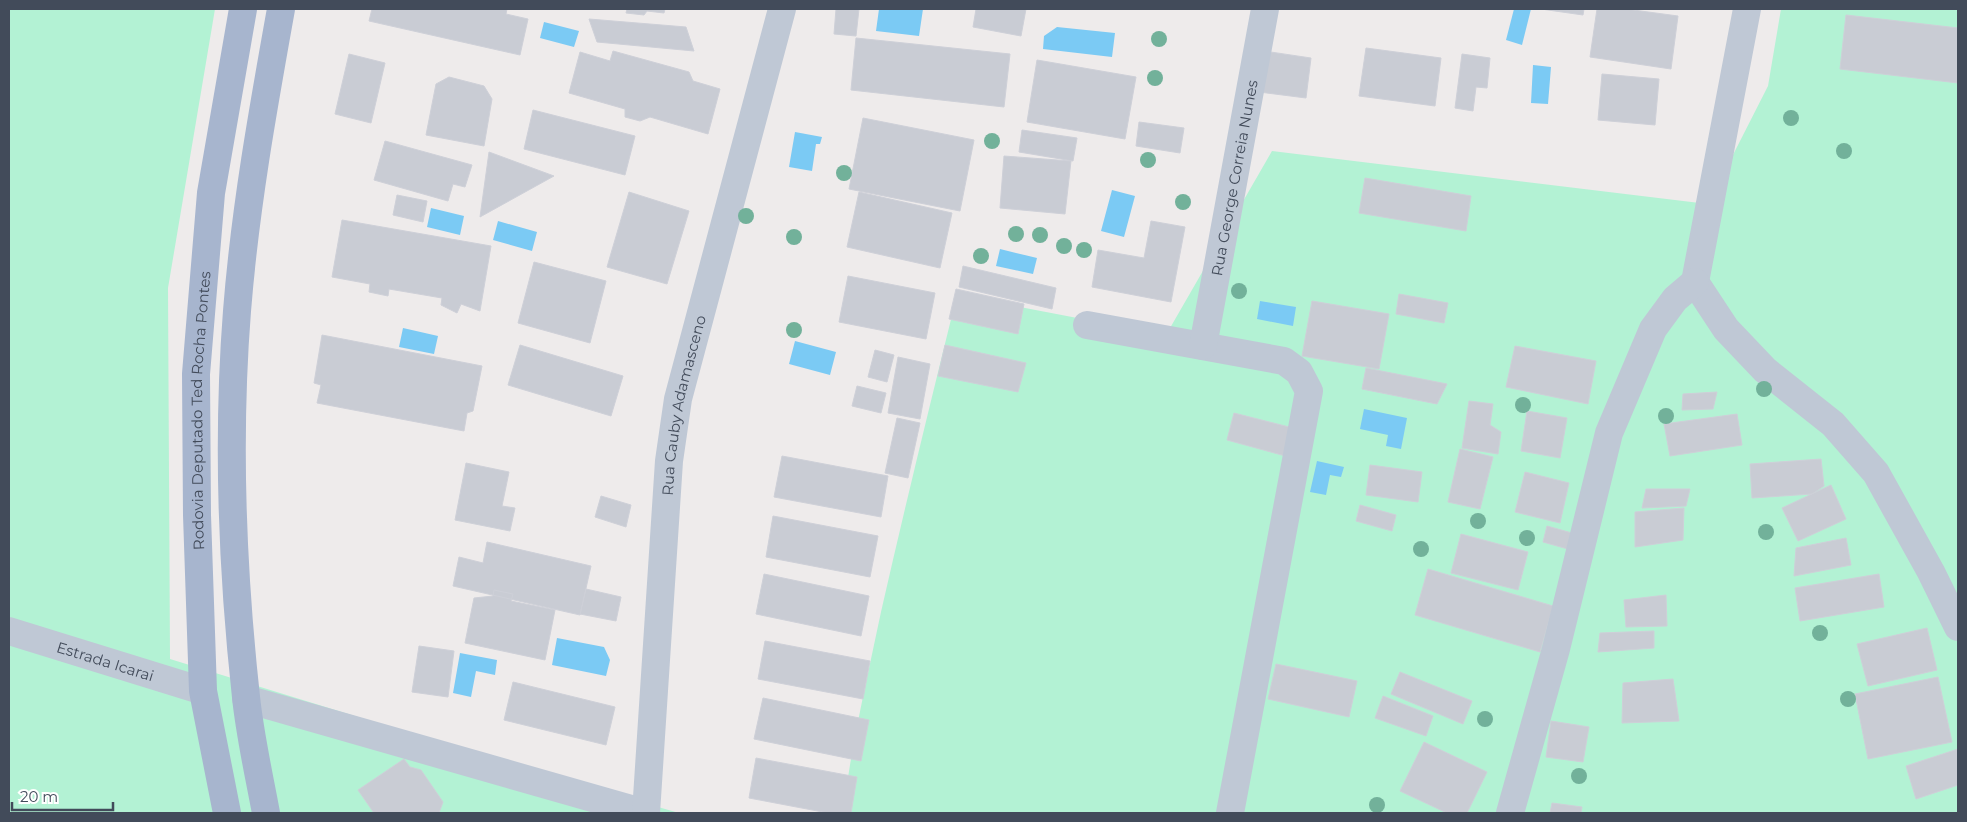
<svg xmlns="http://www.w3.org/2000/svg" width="1967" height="822" font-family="Montserrat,sans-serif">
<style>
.green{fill:#b3f2d4}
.water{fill:#7bcaf4}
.building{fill:#c9ccd4;stroke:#ced0d8}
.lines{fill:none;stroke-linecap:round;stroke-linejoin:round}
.minor{stroke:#bfc8d5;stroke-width:28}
.major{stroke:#a7b5ce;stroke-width:28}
.tree{fill:#72b19a}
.labels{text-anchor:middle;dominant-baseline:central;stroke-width:4;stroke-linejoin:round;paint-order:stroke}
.street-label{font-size:15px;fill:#424b5a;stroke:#fff}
</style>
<rect width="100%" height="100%" fill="#eeebeb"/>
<path class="green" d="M9,9H215L168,288L170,659L540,773L679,813H9Z
M1781,9H1958V813H843C851,746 867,679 881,612C905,506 931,401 957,295L1166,335L1272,151L1708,204L1768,86Z"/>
<path class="water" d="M879,9H923L919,36L876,31Z
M1514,9H1531L1522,45L1506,40Z
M544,22L579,31L574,47L540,38Z
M1057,27L1115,33L1112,57L1043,49L1044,36Z
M1533,65L1551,67L1548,104L1531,103Z
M795,132L822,137L820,144H816L812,171L789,167Z
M1112,190L1135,196L1124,237L1101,231Z
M431,208L464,216L460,235L427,227Z
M498,221L537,232L532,251L493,240Z
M1000,249L1037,258L1033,274L996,266Z
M1260,301L1296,307L1293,326L1257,319Z
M403,328L438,336L434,354L399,347Z
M795,341L836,352L830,375L789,364Z
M1364,409L1407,418L1401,449L1386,446L1388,435L1360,429Z
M1317,461L1344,467L1341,477L1330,475L1326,495L1310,492Z
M557,638L604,647L610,660L606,676L552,665Z
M460,653L497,660L495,675L476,671L471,697L453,693Z"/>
<path class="building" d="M372,9H507L506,14L528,19L520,55L369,21Z
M627,9H665L664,13L647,11L644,15L626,13Z
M836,9H859L856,36L834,34Z
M976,9H1026L1021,36L973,27Z
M1541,9H1584L1583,15Z
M1597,9H1626L1678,16L1671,69L1590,57Z
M1846,15L1958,28V83L1840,69Z
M589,19L686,27L694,51L597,42Z
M856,38L1010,54L1004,107L851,90Z
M1366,48L1441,58L1435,106L1359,96Z
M613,51L689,72L693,81L720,89L708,134L650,117L640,121L625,117V109L569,93L580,52L610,61Z
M1264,51L1311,58L1306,98L1259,92Z
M349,54L385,63L371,123L335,114Z
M1462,54L1490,58L1487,88L1476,87L1473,111L1455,108Z
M1037,60L1136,77L1125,139L1027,122Z
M1602,74L1659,79L1655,125L1598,120Z
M449,77L484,86L492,99L484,146L426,135L436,84Z
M533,110L635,136L625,175L524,149Z
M863,118L974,140L960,211L849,189Z
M1139,122L1184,128L1180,153L1136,146Z
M1022,130L1077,138L1073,161L1019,152Z
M385,141L472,165L465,187L453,184L448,201L374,180Z
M489,152L554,176L480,217Z
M1004,156L1071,161L1065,214L1000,208Z
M1365,178L1471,196L1466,231L1359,213Z
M629,192L689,211L667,284L607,267Z
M859,192L952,213L940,268L847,247Z
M397,195L427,201L423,222L393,215Z
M342,220L491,246L480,311L461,304L457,313L441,305L442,298L389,289L388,296L369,292L370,284L332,277Z
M1151,221L1185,227L1171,302L1092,287L1098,250L1144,258Z
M534,262L606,281L590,343L518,323Z
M963,266L1056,288L1052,309L959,287Z
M848,276L935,293L926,339L839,322Z
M956,289L1024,304L1018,334L949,319Z
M1399,294L1448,303L1444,323L1396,314Z
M1312,301L1389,314L1379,369L1302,356Z
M322,335L482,366L473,411L467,413L464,431L317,403L321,385L314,383Z
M520,345L623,376L611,416L508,385Z
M945,345L1026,363L1018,392L938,376Z
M1515,346L1596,361L1588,404L1506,387Z
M875,350L894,355L887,382L868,377Z
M898,357L930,364L920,419L888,413Z
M1366,368L1447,384L1437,404L1362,389Z
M857,386L886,393L881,413L852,406Z
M1717,392L1713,409L1682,410L1683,394Z
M1469,401L1493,404L1490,425L1501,432L1498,454L1462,448Z
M1527,411L1567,418L1560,458L1521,451Z
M1234,413L1297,429L1289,457L1227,440Z
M1737,414L1742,445L1670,456L1664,424Z
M897,418L920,423L908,478L885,473Z
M1460,449L1493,457L1480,509L1448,502Z
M782,456L888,476L881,517L774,497Z
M1821,459L1824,486L1812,494L1752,498L1750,464Z
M466,463L509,472L502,506L515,508L510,531L455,520Z
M1370,465L1422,472L1418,502L1366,495Z
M1525,472L1569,483L1560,523L1515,512Z
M1831,485L1846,519L1798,541L1782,508Z
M1646,489H1690L1686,506L1642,508Z
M601,496L631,505L626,527L595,517Z
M1360,505L1396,515L1392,531L1356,521Z
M1684,508L1683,540L1635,547V512Z
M773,516L878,536L870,577L766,557Z
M1547,526L1579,535L1575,551L1543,542Z
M1461,534L1528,552L1518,590L1451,573Z
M1846,538L1851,565L1794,576L1796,548Z
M487,542L591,566L580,615L453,586L459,557L483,563Z
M1428,569L1553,606L1540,652L1415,615Z
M764,574L869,596L861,636L756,614Z
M1879,574L1884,607L1800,621L1795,588Z
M586,589L621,597L616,621L580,614Z
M494,590L513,594L511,601L555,610L545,660L465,643L474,598L493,596Z
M1666,595L1667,626L1626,627L1624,600Z
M1927,628L1937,670L1868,686L1857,644Z
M1654,631V648L1598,652L1600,633Z
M765,641L870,661L863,699L758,679Z
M419,646L454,651L448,697L412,692Z
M1276,664L1357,681L1349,717L1268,699Z
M1400,672L1472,701L1463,724L1391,694Z
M1938,677L1952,742L1868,759L1855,694Z
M1673,679L1679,721L1622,723L1623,683Z
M513,682L615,707L606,745L504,720Z
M1383,696L1433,716L1426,736L1375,718Z
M763,698L869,720L861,761L754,739Z
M1551,721L1589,727L1583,762L1546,757Z
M1424,742L1487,772L1467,813H1447L1400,791Z
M1958,749V785L1916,799L1906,766Z
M756,758L857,777L851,813H828L749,798Z
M404,759L410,767L421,770L443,802L439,813H374L358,790Z
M1552,803L1582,807L1581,813H1550Z"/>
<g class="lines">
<g class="minor">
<path d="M1695,282L1726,329L1765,370L1833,424L1876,473L1931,572L1958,627"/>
<path d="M1695,282L1747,9"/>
<path d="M1087,325L1284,361L1299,372L1309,391L1230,813"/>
<path id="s1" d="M1203,346L1265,9"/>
<path id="s2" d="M9,631L203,691"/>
<path d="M246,699L645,813"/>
<path id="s3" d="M646,813L669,461L678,399L782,9"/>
<path d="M1510,813L1556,649L1609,433L1653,329L1675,299L1695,282"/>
</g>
<g class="major">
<path id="s4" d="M227,813L203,691L197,515L196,374L211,193L243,9"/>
<path d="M266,813C259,775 250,736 246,697C232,569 227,439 237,311C245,209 263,109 281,9"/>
</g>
</g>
<g class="tree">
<circle cx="1159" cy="39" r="8"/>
<circle cx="1155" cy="78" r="8"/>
<circle cx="1791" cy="118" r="8"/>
<circle cx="992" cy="141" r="8"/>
<circle cx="1844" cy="151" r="8"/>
<circle cx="1148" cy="160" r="8"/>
<circle cx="844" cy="173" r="8"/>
<circle cx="1183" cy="202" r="8"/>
<circle cx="746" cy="216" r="8"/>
<circle cx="1016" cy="234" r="8"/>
<circle cx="1040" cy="235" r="8"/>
<circle cx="794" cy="237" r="8"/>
<circle cx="1064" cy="246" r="8"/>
<circle cx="1084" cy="250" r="8"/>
<circle cx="981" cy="256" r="8"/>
<circle cx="1239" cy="291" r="8"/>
<circle cx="794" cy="330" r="8"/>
<circle cx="1764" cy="389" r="8"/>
<circle cx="1523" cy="405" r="8"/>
<circle cx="1666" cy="416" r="8"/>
<circle cx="1478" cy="521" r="8"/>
<circle cx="1766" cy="532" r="8"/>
<circle cx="1527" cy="538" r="8"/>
<circle cx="1421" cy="549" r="8"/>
<circle cx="1820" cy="633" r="8"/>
<circle cx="1848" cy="699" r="8"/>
<circle cx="1485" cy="719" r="8"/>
<circle cx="1579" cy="776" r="8"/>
<circle cx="1377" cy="805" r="8"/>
</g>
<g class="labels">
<g class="street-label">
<text stroke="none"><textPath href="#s1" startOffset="171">Rua George Correia Nunes</textPath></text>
<text stroke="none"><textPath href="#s3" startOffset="410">Rua Cauby Adamasceno</textPath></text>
<text stroke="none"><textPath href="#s4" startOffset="405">Rodovia Deputado Ted Rocha Pontes</textPath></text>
<text stroke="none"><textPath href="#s2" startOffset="101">Estrada Icarai</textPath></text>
</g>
</g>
<rect width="1967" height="822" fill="none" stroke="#424b5a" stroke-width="20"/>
<path d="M12 802v8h101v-8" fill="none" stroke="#424b5a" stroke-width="2.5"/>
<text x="20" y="802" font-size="15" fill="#424b5a" stroke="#ffffff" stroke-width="4" paint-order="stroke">20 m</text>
</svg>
